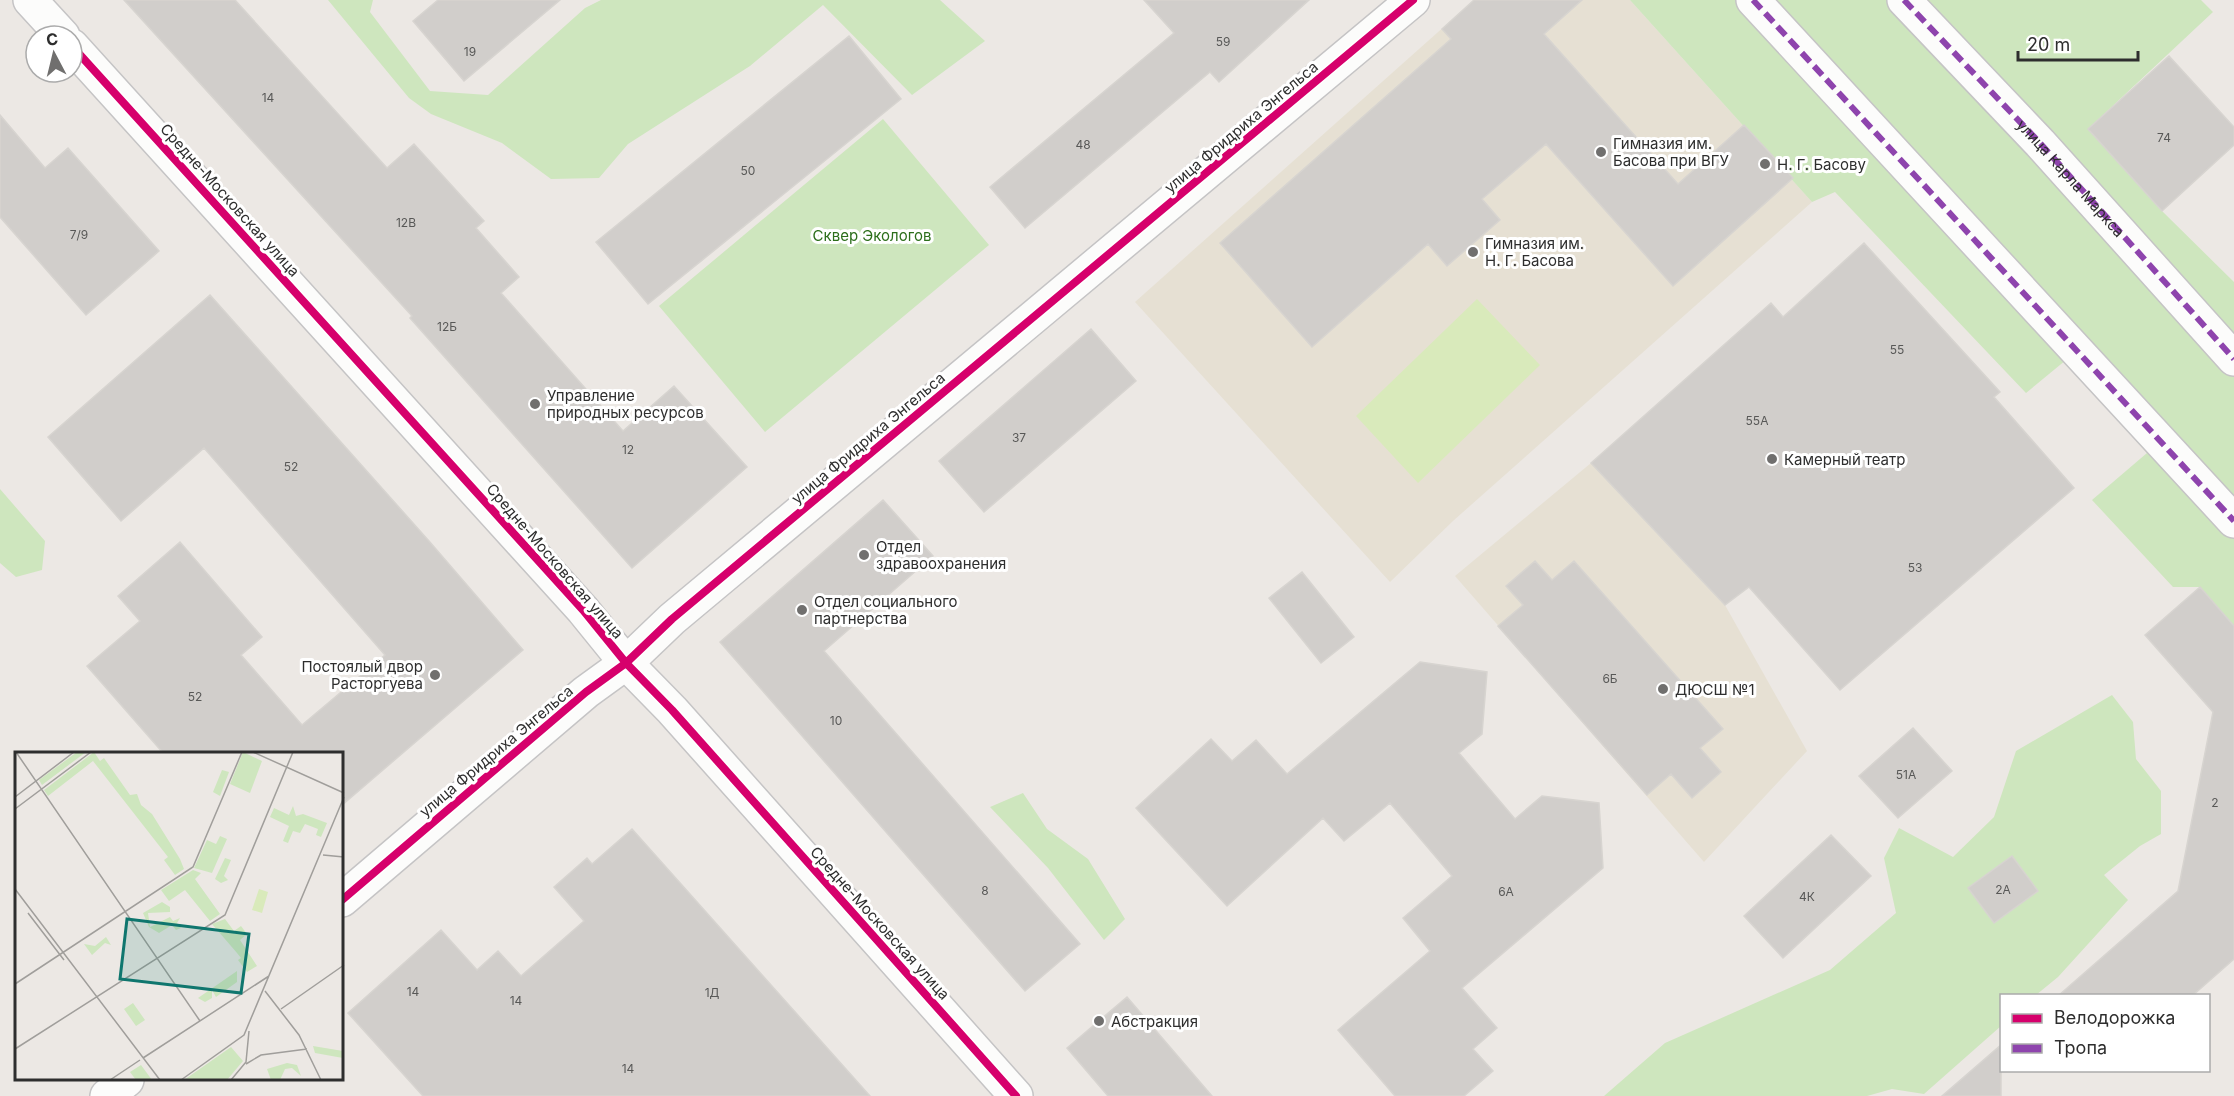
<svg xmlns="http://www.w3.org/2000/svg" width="2234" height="1096" font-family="Inter,sans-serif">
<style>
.education{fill:#e6e0d3}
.green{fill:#cee6be}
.pitch{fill:#d9eabb}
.building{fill:#d1cecb;stroke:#d7d4d0;stroke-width:1.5}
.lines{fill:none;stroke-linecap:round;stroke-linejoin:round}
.pedestrian-casing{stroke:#c5c4c5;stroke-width:36}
.tertiary-casing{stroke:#c5c4c5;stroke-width:36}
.pedestrian{stroke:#fcfcfb;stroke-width:33}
.tertiary{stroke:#fcfcfb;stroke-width:33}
.quiet{stroke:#8e44ad;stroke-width:6;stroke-dasharray:12 6;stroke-linecap:butt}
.cycleway-casing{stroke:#fff;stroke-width:11}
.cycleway{stroke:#d6006c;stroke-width:8}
.poi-dot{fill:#706f6e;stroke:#fff;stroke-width:2}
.labels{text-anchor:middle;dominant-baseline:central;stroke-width:6;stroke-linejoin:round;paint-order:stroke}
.number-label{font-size:12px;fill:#585857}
.street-label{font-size:15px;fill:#2e2e2e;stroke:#fff}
.poi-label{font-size:15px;fill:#2e2e2e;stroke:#fff;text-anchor:start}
.park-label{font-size:15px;fill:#2c6e1b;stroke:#fff}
.inset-road{fill:none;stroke:#a09e9b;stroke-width:1.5}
.view{fill:#0f766e;fill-opacity:0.15;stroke:#0f766e;stroke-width:3}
.inset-edge{fill:none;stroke:#2e2e2e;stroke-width:3}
</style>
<rect width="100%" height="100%" fill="#ece8e4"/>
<path class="education" d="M1474,0H1630L1812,202L1453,521L1390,582L1135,302Z
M1591,463L1725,605L1807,751L1704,862L1455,576Z"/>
<path class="green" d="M328,0H373L370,12L430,91L488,95L585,8L601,0H940L985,41L912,95L823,5L750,66L628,144L599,178L551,179L502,143L431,114L409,98Z
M1630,0H2201L2213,12L2088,129L2162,211L2234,282V626L2200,587H2173L2092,500L2147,453L2066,360L2026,393L1835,192L1812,202Z
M883,119L989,245L765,432L659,306Z
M0,489L45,541L42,570L16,577L0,563Z
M2112,695L2133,722L2136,759L2161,791V834L2140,846L2104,875L2128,900L2058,977L2036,995L2002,996L2001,1026L1924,1094L1892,1089L1867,1096H1604L1665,1043L1830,970L1896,913L1884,858L1899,828L1953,857L1994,817L2016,751Z
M1023,793L1047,829L1088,859L1125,919L1104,940L1048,868L990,807Z"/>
<path class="pitch" d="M1477,299L1540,365L1418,483L1356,416Z"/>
<path class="building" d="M124,0H235L387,168L414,144L484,221L476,228L519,277L501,293L623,431L674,386L747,467L632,568L410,318L412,316Z
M438,0H560L464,81L413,21Z
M1144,0H1309L1219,82L1210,72L1025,228L990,187L1174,33Z
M1474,0H1582L1544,34L1678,184L1744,125L1793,178L1673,286L1546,144L1482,199L1500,220L1447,266L1428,244L1312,347L1220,243L1451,39L1442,29Z
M849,36L901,99L648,304L596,242Z
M2169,56L2234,127V145L2162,211L2088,129Z
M0,115L45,168L68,148L159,251L86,315L0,217Z
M1864,243L2000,392L1994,397L2074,488L1840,690L1749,587L1725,605L1591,463L1771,303L1783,317Z
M210,295L429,541L523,650L342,805V754H164L87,666L140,621L118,596L180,542L262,637L241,655L302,725L385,655L204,448L121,521L48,437Z
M1091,329L1136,381L984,512L939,461Z
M883,500L933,556L824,651L1080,944L1025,991L720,642Z
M1535,561L1552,580L1574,561L1723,729L1700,748L1721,772L1692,798L1671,774L1647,795L1498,626L1523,605L1506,586Z
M1302,572L1354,637L1321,663L1269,598Z
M2200,587L2234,626V959L2192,996H2058L2178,891L2213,712L2145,635Z
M1420,662L1487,672L1482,734L1459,753L1515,819L1542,796L1599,803L1603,868L1462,988L1497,1028L1473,1049L1493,1071L1464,1096H1395L1338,1030L1430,951L1403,918L1452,876L1390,803L1344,841L1323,818L1227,906L1136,808L1211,739L1232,761L1256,740L1287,774Z
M1913,728L1952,771L1898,818L1859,776Z
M632,829L870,1096H423L348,1013L441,930L477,970L498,951L521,976L584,921L554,887L587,858L592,864Z
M1831,835L1871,876L1783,958L1744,916Z
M2012,856L2038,891L1994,923L1968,888Z
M1127,997L1212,1096H1108L1067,1048Z
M2001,1045V1096H1942Z"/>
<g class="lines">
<defs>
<g id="pedestrian">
<path d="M1753,0L2234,521"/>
<path id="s1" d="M1904,0L2040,143L2234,359"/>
</g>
<path id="tertiary" d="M30,0L63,36
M72,46L583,610L626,663L672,710L1016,1096
M342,900L586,692L626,663L672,619L1413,0
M107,1096L127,1080"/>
</defs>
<use href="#pedestrian" class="pedestrian-casing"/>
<use href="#tertiary" class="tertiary-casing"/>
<use href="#pedestrian" class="pedestrian"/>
<use href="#tertiary" class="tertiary"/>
<path class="quiet" d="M1753,0L2234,521
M1904,0L2040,143L2234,359"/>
<defs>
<path id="cycleway" d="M72,46L583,610L626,663L672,710L1016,1096
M342,900L586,692L626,663L672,619L1413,0"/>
</defs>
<use href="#cycleway" class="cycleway-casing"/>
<use href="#cycleway" class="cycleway"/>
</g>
<g class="poi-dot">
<circle cx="1601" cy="152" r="6"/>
<circle cx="1765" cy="164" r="6"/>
<circle cx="1473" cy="252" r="6"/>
<circle cx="535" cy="404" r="6"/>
<circle cx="1772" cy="459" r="6"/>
<circle cx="864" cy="555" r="6"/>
<circle cx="802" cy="610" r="6"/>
<circle cx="435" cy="675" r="6"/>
<circle cx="1663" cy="689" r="6"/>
<circle cx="1099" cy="1021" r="6"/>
</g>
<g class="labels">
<g class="number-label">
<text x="1223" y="41">59</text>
<text x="470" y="51">19</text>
<text x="268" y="97">14</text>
<text x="2164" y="137">74</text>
<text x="1083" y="144">48</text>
<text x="748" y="170">50</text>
<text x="406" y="222">12В</text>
<text x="79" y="234">7/9</text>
<text x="447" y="326">12Б</text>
<text x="1897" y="349">55</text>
<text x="1757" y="420">55А</text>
<text x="1019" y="437">37</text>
<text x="628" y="449">12</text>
<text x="291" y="466">52</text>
<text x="1915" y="567">53</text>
<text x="1610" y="678">6Б</text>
<text x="195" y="696">52</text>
<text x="836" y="720">10</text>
<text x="1906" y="774">51А</text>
<text x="2215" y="802">2</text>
<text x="2003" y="889">2А</text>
<text x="985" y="890">8</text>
<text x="1506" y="891">6А</text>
<text x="1807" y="896">4К</text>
<text x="413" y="991">14</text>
<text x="712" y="992">1Д</text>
<text x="516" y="1000">14</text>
<text x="628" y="1068">14</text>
</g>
<g class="street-label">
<text transform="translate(1241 127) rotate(-40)">улица Фридриха Энгельса</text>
<text stroke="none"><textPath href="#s1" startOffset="244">улица Карла Маркса</textPath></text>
<text transform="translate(230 200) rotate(48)">Средне-Московская улица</text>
<text transform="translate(868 438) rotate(-40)">улица Фридриха Энгельса</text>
<text transform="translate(555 561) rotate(49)">Средне-Московская улица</text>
<text transform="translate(496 751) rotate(-40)">улица Фридриха Энгельса</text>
<text transform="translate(880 923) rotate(48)">Средне-Московская улица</text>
</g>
<g class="poi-label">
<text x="1613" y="143">Гимназия им.<tspan x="1613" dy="17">Басова при ВГУ</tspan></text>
<text x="1777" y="164">Н. Г. Басову</text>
<text x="1485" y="243">Гимназия им.<tspan x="1485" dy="17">Н. Г. Басова</tspan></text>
<text x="547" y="395">Управление<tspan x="547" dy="17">природных ресурсов</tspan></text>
<text x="1784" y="459">Камерный театр</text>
<text x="876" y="546">Отдел<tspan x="876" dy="17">здравоохранения</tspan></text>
<text x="814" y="601">Отдел социального<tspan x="814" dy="17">партнерства</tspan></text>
<text x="423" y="666" text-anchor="end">Постоялый двор<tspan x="423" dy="17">Расторгуева</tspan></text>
<text x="1675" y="689">ДЮСШ №1</text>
<text x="1111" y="1021">Абстракция</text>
</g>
<g class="park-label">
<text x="872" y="235">Сквер Экологов</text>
</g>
</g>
<g transform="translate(15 752)">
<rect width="328" height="328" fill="#ece8e4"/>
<path d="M62,0H71L27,33L24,28ZM79,0L85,9L89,6L115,43L122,42L126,53L137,62L165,107L169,117L160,123L149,108L153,105L78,9L33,44L29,38ZM228,0L247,9L235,41L215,32ZM207,18L214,20L205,44L198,40ZM278,54L281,64L288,62L312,71L306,85L301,83L303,77L290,72L285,81L278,79L273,91L268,89L274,74L255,65L259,56L274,63ZM205,84L212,87L197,121L179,116L192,88L201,92ZM210,106L216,108L209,124L213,128L206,131L200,127ZM178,118L186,121L180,127L205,162L195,169L170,138L154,149L146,138ZM147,150L155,155V160L133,161L135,175L155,165L158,169L165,166L162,171L166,176L161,178L157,173L144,181L134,175L128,161ZM210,167L219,179L226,174L232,182L225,188L242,214L232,220L223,208L226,206L222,201L197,172ZM91,185L96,193L90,191L77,203L69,192L80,194ZM222,219V230L201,245L197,238V246L190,250L183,246ZM118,251L130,268L121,274L109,257ZM298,294L328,299V306L300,301ZM216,295L228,309L212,328H169ZM272,311L282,313L286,324L277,316L270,317L265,328H256L252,317ZM126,313L137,328H121L115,320Z" fill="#cee6be"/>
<path d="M244,137L253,140L247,161L237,158Z" fill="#d9eabb"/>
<path class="inset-road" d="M1,0L185,269M238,0L329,41M0,45L59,0M0,57L76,0M308,103L329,105M0,137L145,328M13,161L49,208M0,232L178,115L227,0M250,239L284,283L306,328M266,257L329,213M0,297L210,163L278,0M128,306L254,224M231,312L246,303L292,297M95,328L125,308M166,328L229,283L329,45M216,328L231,310L234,279"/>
<path class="view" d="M112,167L234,182L226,241L105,227Z"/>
<rect width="328" height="328" class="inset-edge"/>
</g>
<rect x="2000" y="994" width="210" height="78" fill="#ffffff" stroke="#ababab" stroke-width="1.5"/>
<rect x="2012" y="1014" width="30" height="9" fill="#d6006c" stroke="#ababab" stroke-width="1.5"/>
<text x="2054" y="1024" font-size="18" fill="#2e2e2e">Велодорожка</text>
<rect x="2012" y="1044" width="30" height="9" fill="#8e44ad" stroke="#ababab" stroke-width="1.5"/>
<text x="2054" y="1054" font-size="18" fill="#2e2e2e">Тропа</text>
<g transform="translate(54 54) rotate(353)"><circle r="28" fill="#ffffff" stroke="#ababab" stroke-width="1.5"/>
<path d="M0-4.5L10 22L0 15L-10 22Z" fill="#706f6e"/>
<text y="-9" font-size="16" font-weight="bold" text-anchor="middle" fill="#2e2e2e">С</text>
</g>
<path d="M2018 51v9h120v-9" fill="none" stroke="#2e2e2e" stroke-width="3"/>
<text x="2027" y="51" font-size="18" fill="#2e2e2e" stroke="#ffffff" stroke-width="4.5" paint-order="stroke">20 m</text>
</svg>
